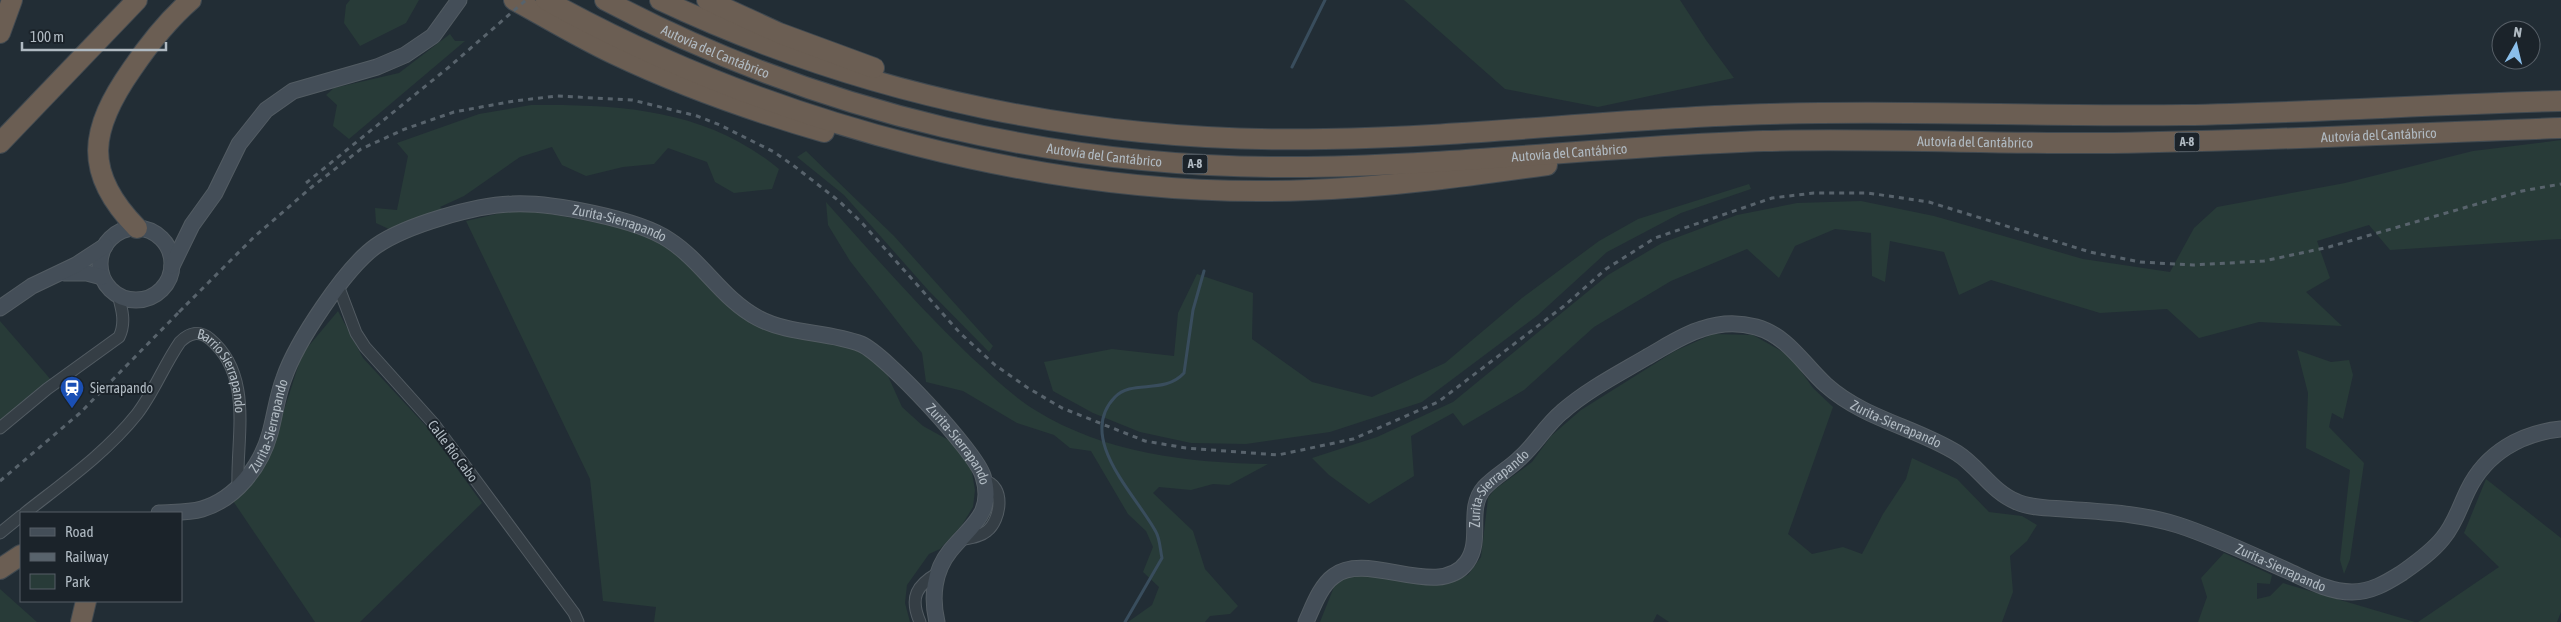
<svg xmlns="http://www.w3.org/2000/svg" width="2561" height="622" font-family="'Asap Condensed',sans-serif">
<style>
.green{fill:#283b38}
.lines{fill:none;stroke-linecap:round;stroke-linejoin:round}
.stream{stroke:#394d5d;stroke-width:3}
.street-casing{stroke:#535c63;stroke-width:13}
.secondary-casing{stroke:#535c63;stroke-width:17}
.highway-casing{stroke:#404950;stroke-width:22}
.street{stroke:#353e45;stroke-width:11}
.secondary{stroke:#444e58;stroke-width:15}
.highway{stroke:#6b5e53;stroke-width:20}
.rail{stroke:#58636c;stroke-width:3;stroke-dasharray:5 5;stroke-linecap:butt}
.labels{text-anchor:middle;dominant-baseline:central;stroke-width:4;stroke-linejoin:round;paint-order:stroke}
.shield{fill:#1b232a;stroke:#838d94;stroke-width:1}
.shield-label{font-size:12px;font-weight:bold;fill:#b0bac2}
.street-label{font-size:14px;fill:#b0bac2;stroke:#1b232a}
.poi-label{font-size:14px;fill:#b0bac2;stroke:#1b232a;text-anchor:start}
</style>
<rect width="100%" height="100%" fill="#222d35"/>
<path class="green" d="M350,0H419L406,23L360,46L344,23L346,5Z
M1404,0H1680L1706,40L1734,78L1598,107L1505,89Z
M450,34L455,41H465L349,139L333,126L337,105L326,95L334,88L399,73Z
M531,105C620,104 707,109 779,169L772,189L734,193L715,182L707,162L668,148L654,164L623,167L586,176L562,165L552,147L520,157L464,196L440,207L448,213L393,231L376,223L375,208L397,210L408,156L397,143L479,114Z
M2561,140V239L2390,250L2369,225L2317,241L2330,278L2306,292L2342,326L2259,322L2199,338L2167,309L2100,313L1991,280L1959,295L1944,252L1890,241L1885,282L1872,276L1871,233L1835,229L1795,246L1779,278L1747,249L1671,281L1594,327L1524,390L1463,426L1453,413L1411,436L1414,476L1369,504L1329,475L1312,458L1377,437L1453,402L1608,275L1662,243L1737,215L1797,203L1861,201L1934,216L2083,259L2170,272L2194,228L2217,207L2345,183L2473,151Z
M806,151L894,236L993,346L989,352L928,290L844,195L797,157Z
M1749,184L1751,189L1681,213L1607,252L1538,315L1422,402L1330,432L1246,444L1191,443L1140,432L1093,413L1053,391L1044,362L1112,349L1174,356L1178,313L1197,274L1253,293L1252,339L1312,382L1372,397L1445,363L1522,298L1599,241L1638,219Z
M826,202C873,255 920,308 971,357C991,375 1012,396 1035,410C1104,453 1188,463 1268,464L1229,485L1213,484L1191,490L1159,487L1153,493L1193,531L1205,569L1238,606L1230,614L1210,616L1205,622H1128L1152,605L1159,587L1143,572L1153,547L1146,531L1128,514L1091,451L1070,448L1054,435L1017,423L963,391L926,382L922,353L850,261L828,225Z
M509,211H535L635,230L668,246L746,320L768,330L852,348L874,361L888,376L902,407L923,426L952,442L971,467L975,490L973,507L962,525L940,549L929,554L907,585L905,603L910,622H654L656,607L603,601L590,479L466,221Z
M338,311L363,358L426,426L482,503L360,622H315L233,501L256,478L270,454L302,354Z
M0,321L52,381L0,424Z
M1713,334L1753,335L1790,356L1813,388L1833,407L1788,534L1812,554L1843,547L1862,554L1883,514L1906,479L1912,458L1957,479L1989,512L2022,516L2037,525L2027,541L2010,556L2013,592L2002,622H1669L1657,614L1653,622H1320L1336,582L1357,575L1441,585L1468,575L1481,557L1488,498L1494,490L1532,462L1551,436L1581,410L1675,351Z
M2297,350L2331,362L2349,360L2353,375L2343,419L2332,413L2329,427L2364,463L2350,559L2344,574L2340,560L2350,470L2306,448L2308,393Z
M2486,479L2561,538V612L2557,622H2418L2499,567L2464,533Z
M2224,553L2272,575L2270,584L2257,583V599L2270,596L2283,583L2415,622H2198L2207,597L2201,578Z
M0,589L37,622H0Z"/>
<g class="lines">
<path class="stream" d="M1292,67L1325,0
M1125,622L1162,558C1160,549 1160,539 1156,532C1137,496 1075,438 1115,397C1132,379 1164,395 1184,373L1193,310L1204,271"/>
<defs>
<g id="street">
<path d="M339,288L356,333L365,347L434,424L574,613L578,622"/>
<path d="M0,428L47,389L119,337C126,323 122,309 118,295"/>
<path id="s1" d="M25,513C63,483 106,453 137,414C154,392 164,365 180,342C189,333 199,330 210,339C254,376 236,438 238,487"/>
<path d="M0,533L21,516"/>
<path d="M960,540C969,538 980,537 987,531C1001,520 1006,485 984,481"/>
<path d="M920,622C909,597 917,585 938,573"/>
</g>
<g id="secondary">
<circle cx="136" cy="264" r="36"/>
<path d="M172,266L192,225L215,193L239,144L266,110L293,91L377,67L405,55L433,36L459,0"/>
<path d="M64,273H87L102,277"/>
<path d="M0,308L32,286L76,265L105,246"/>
<path id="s2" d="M159,513C173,512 188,513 202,509C236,499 261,466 270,433C275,415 277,396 284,378C296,343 345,268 376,246C406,225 476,205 512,204C550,202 638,219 669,240C703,262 722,299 758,318C790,335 828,331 861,344C885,354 976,452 983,476C995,514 970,526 950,551C934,571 931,597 937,622"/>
<path id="s3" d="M1306,622C1313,607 1320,586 1334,576C1367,550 1439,601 1467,562C1483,540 1466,509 1484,488C1495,476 1509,469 1520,458C1536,444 1546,425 1562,412C1587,390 1618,374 1647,357C1665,347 1682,335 1702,329C1719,323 1738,322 1756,327C1788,336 1803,364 1826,385C1864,419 1915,427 1957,453C1979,467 1992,492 2017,502C2031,508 2048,508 2063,509C2101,512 2141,513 2178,525C2215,537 2250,554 2286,570C2306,579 2328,592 2352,592C2371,592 2386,583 2402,573C2416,563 2432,552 2443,538C2455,524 2460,506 2468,490C2486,453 2521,433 2561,429"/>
</g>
<g id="highway">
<path d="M514,0C547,18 580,38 614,54C681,86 752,111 824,132"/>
<path d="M546,0C767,123 1055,201 1309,190C1389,187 1468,176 1547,165"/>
<path id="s4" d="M605,0C819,114 1063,170 1306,167C1458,165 1611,146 1764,141C1880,138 1996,144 2113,143C2262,141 2411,133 2561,128"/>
<path d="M660,0C868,98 1096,144 1325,139C1464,137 1602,120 1740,115C1888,109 2036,117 2184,115C2310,113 2435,104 2561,101"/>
<path d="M707,0L779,33L874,68"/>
<path d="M0,33L12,0"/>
<path d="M0,143L137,0"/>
<path d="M137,228C82,172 90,129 132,69C149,44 168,20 191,0"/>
<path d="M0,569L21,555"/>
<path d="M81,622L86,601"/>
</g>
</defs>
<use href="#street" class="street-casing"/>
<use href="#secondary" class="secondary-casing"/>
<use href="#highway" class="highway-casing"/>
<use href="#street" class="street"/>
<use href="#secondary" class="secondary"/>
<use href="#highway" class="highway"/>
<path class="rail" d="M306,183L449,67L526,0
M179,312L254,237L313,186L361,149L405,129L454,112L514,101L557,96L632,100L697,116L720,125L774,152L794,166L839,201L863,224L960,333L995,365L1028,388L1062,408L1145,441L1186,448L1278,455L1353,439L1438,402L1564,306L1606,269L1655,238L1772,198L1814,193H1868L1929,202L2090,252L2140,262L2193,265L2264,261L2329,247L2522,191L2561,184
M0,481L80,413L183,308"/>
</g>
<defs>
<symbol id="station-pin" viewBox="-11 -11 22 30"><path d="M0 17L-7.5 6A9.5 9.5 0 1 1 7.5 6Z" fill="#1a4fb4" stroke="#1b232a"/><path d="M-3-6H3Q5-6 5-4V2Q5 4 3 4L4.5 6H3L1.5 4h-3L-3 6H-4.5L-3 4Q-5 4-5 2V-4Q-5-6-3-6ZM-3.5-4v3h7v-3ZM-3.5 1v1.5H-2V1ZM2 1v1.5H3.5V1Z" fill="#fff"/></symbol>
</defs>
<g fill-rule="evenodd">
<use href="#station-pin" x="58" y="374" width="28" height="38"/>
</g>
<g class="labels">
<g class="shield">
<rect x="2174.5" y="132.5" width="25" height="19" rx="4"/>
<rect x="1182.5" y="154.5" width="25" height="19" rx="4"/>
</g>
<g class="shield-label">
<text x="2187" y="142">A-8</text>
<text x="1195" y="164">A-8</text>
</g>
<g class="street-label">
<text stroke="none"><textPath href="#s4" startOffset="122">Autovía del Cantábrico</textPath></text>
<text stroke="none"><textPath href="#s4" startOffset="1802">Autovía del Cantábrico</textPath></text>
<text stroke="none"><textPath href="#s4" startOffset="1398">Autovía del Cantábrico</textPath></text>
<text stroke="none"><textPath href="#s4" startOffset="992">Autovía del Cantábrico</textPath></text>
<text stroke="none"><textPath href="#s4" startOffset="526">Autovía del Cantábrico</textPath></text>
<text stroke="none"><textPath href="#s2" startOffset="622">Zurita-Sierrapando</textPath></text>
<text stroke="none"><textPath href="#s1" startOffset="302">Barrio Sierrapando</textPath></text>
<text stroke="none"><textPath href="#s2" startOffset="156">Zurita-Sierrapando</textPath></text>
<text stroke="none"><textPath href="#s3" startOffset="772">Zurita-Sierrapando</textPath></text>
<text stroke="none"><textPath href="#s2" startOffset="1041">Zurita-Sierrapando</textPath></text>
<text transform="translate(453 451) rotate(53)">Calle Río Cabo</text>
<text stroke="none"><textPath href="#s3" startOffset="279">Zurita-Sierrapando</textPath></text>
<text stroke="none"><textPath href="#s3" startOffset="1192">Zurita-Sierrapando</textPath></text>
</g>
<g class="poi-label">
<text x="90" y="388">Sierrapando</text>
</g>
</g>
<rect x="20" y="512" width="162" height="90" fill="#1b232a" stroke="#575f67"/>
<rect x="30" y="528" width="25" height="8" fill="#444e58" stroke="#575f67"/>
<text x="65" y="537" font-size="15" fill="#b0bac2">Road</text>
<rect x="30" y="553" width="25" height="8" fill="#58636c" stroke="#575f67"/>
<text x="65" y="562" font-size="15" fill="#b0bac2">Railway</text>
<rect x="30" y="574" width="25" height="15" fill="#283b38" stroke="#575f67"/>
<text x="65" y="587" font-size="15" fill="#b0bac2">Park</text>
<g transform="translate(2516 45) rotate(8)"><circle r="24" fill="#1b232a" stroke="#575f67"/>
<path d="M0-4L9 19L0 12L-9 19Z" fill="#8bbfeb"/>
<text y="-8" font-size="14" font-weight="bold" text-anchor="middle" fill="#b0bac2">N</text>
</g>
<path d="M22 42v8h144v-8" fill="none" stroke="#b0bac2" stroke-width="2.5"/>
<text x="30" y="42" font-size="15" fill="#b0bac2" stroke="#1b232a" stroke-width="4" paint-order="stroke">100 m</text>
</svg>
